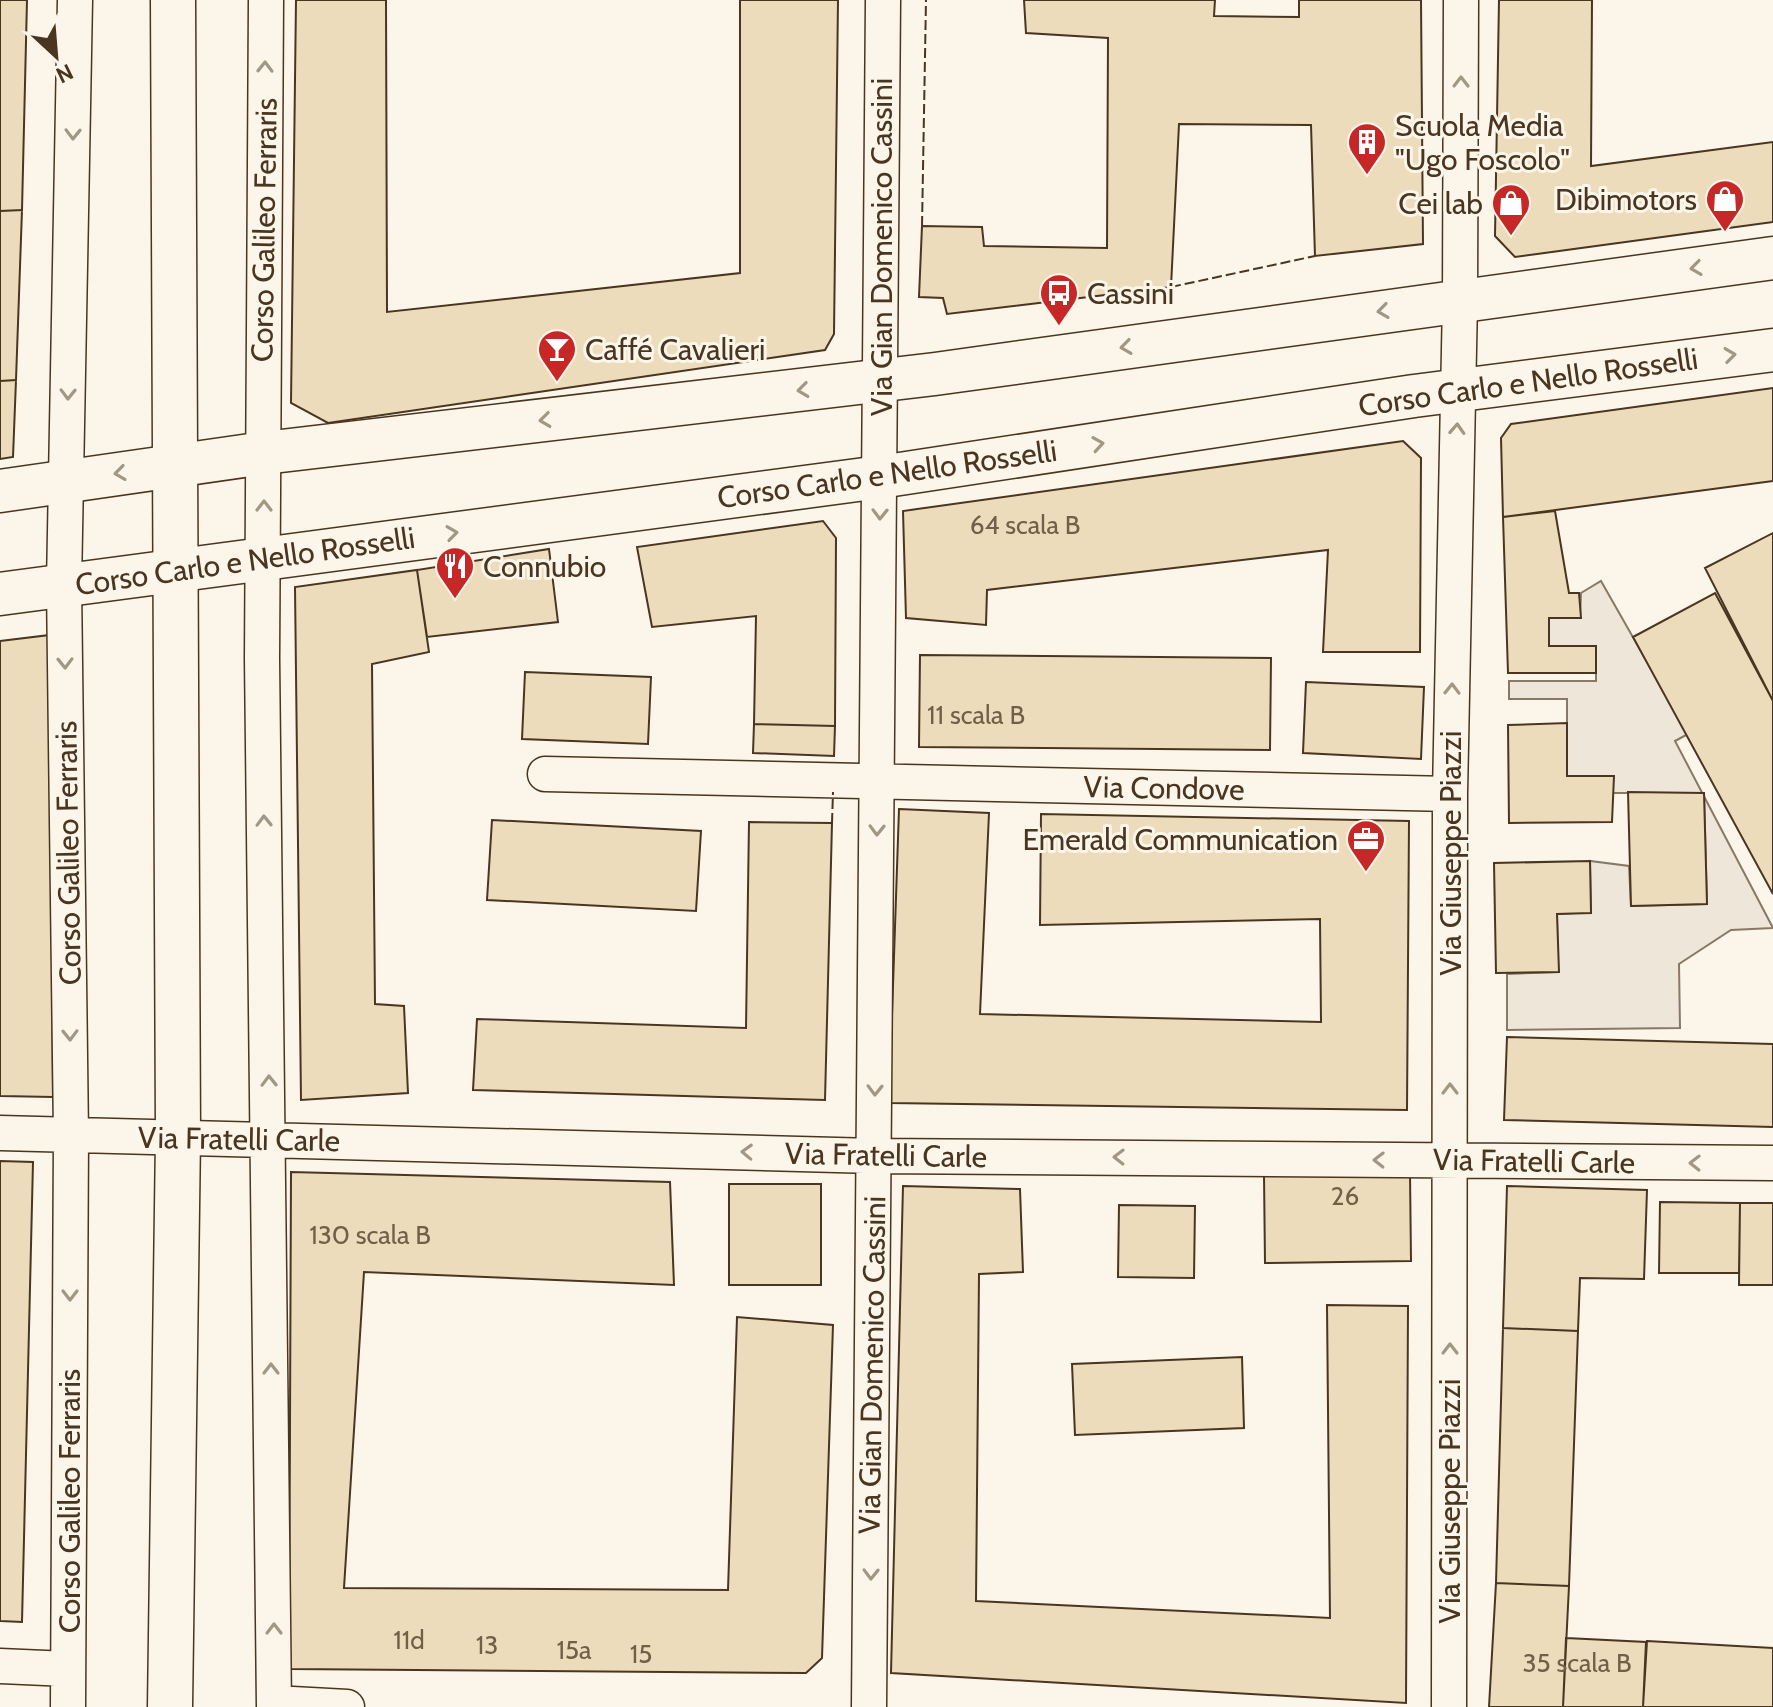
<svg xmlns="http://www.w3.org/2000/svg" width="1773" height="1707" font-family="Cabin,sans-serif">
<style>
.green{fill:#ede6d9;stroke:#887966;stroke-width:2}
.building{fill:#ecdcbc;stroke:#4a3520;stroke-width:2}
.lines{fill:none;stroke-linecap:round;stroke-linejoin:round}
.minor-casing{stroke:#4a3520;stroke-width:37}
.tertiary-casing{stroke:#4a3520;stroke-width:45}
.secondary-casing{stroke:#4a3520;stroke-width:47}
.minor{stroke:#fbf6e9;stroke-width:34}
.tertiary{stroke:#fbf6e9;stroke-width:42}
.secondary{stroke:#fbf6e9;stroke-width:44}
.fence{stroke:#4a3520;stroke-width:2;stroke-dasharray:10 4;stroke-linecap:butt}
.oneway{stroke:#a29684}
.labels{text-anchor:middle;dominant-baseline:central;stroke-width:6;stroke-linejoin:round;paint-order:stroke}
.number-label{font-size:26px;fill:#725f47}
.poi-label{font-size:30px;fill:#4a3520;stroke:#fbf6e9;text-anchor:start}
.street-label{font-size:30px;fill:#4a3520;stroke:#fbf6e9}
</style>
<rect width="100%" height="100%" fill="#fbf6e9"/>
<path class="green" d="M1601,581L1688,734L1675,741L1773,928L1731,930L1679,964L1680,1028L1507,1030V974L1558,972L1557,914L1591,912L1590,861L1629,866L1631,906L1707,904L1704,793H1613V776H1567V699H1509V681H1596V646H1549V618H1580L1581,593Z"/>
<path class="building" d="M0,0H27L22,210L0,211Z
M296,0H386L387,312L740,273V0H838L834,334L825,350L328,423L291,403Z
M1024,0H1215L1214,16L1299,17V0H1421L1423,244L1315,256L1311,125L1179,124L1171,287L947,314L943,298L919,297L922,226L982,227L984,246L1107,248L1108,38L1026,33Z
M1499,0H1592L1591,166L1773,142V222L1515,257L1495,236Z
M22,210L16,380L0,381V211Z
M16,380L13,457L0,459V381Z
M1773,388V481L1503,517L1501,438L1511,424Z
M1403,441L1421,458L1420,652H1323L1328,550L987,590L986,625L906,618L903,511Z
M1555,511L1569,593H1579L1581,618H1549V646H1596V673H1508L1503,517Z
M823,521L836,538L835,726L754,724L756,616L652,627L637,547Z
M1773,533V701L1705,568Z
M549,549L558,622L427,637L417,570Z
M417,570L429,652L372,664L375,1004L404,1006L408,1093L301,1100L295,587Z
M1715,593L1773,701V894L1633,637Z
M50,635L53,1097L0,1096V641Z
M920,655L1271,658L1270,750L919,747Z
M525,672L651,677L648,744L522,739Z
M1306,682L1424,687L1421,759L1303,753Z
M1567,723V776H1614L1612,822L1509,823L1508,725Z
M754,724L835,726L834,756L753,753Z
M1628,792L1704,793L1707,904L1631,906Z
M899,809L989,813L980,1014L1321,1022L1320,919L1040,925L1041,814L1409,821L1407,1110L889,1103Z
M492,820L701,831L696,911L487,900Z
M749,822L832,823L825,1100L473,1090L477,1019L746,1028Z
M1590,861L1591,913L1557,914L1559,972L1496,973L1494,863Z
M1507,1037L1773,1044V1127L1504,1120Z
M0,1161L33,1162L22,1622L0,1621Z
M291,1172L670,1182L674,1285L364,1272L344,1588L728,1590L737,1317L833,1325L822,1658L806,1673L289,1669Z
M1410,1173L1411,1261L1265,1263L1264,1175Z
M729,1184H821V1285H729Z
M903,1186L1020,1189L1023,1272L979,1274L976,1601L1330,1618L1327,1305L1408,1306L1406,1703L891,1673Z
M1507,1186L1647,1190L1644,1279L1580,1278L1578,1331L1503,1328Z
M1660,1202L1740,1203L1739,1273H1659Z
M1740,1203H1773V1285H1739Z
M1119,1205L1195,1206L1194,1278L1118,1277Z
M1503,1328L1578,1331L1569,1586L1496,1583Z
M1242,1357L1244,1428L1075,1435L1072,1364Z
M1496,1583L1569,1586L1563,1707H1489Z
M1566,1638L1646,1642L1643,1707H1563Z
M1647,1641L1773,1648V1707H1643Z"/>
<g class="lines">
<defs>
<path id="minor" d="M266,0L262,659L274,1707
M545,774L1450,794
M0,1133L874,1156L1773,1163
M0,1666L68,1669
M274,1703L347,1707
M68,1707L71,1135L64,585L75,0
M869,1707L883,0
M1449,1707L1450,794L1460,300L1461,0"/>
<path id="tertiary" d="M0,491L264,453L935,374L1773,258
M0,594L880,477L1414,396L1773,350"/>
<path id="secondary" d="M170,1707L178,1137L173,0"/>
</defs>
<use href="#minor" class="minor-casing"/>
<use href="#tertiary" class="tertiary-casing"/>
<use href="#secondary" class="secondary-casing"/>
<use href="#minor" class="minor"/>
<use href="#tertiary" class="tertiary"/>
<use href="#secondary" class="secondary"/>
<path class="fence" d="M922,226L926,0
M1171,287L1315,256
M832,823L833,792"/>
</g>
<defs><path id="oneway-chevron" d="M-2-3.5L2.5 0L-2 3.5" fill="none" stroke-width="1.6" stroke-linecap="round" stroke-linejoin="round" transform="scale(2)"/></defs>
<g class="oneway">
<use href="#oneway-chevron" transform="translate(265 67) rotate(-89)"/>
<use href="#oneway-chevron" transform="translate(1461 82) rotate(-90)"/>
<use href="#oneway-chevron" transform="translate(73 134) rotate(91)"/>
<use href="#oneway-chevron" transform="translate(1696 268) rotate(172)"/>
<use href="#oneway-chevron" transform="translate(1383 311) rotate(172)"/>
<use href="#oneway-chevron" transform="translate(1126 347) rotate(172)"/>
<use href="#oneway-chevron" transform="translate(1730 355) rotate(-7)"/>
<use href="#oneway-chevron" transform="translate(803 390) rotate(173)"/>
<use href="#oneway-chevron" transform="translate(68 394) rotate(91)"/>
<use href="#oneway-chevron" transform="translate(545 420) rotate(173)"/>
<use href="#oneway-chevron" transform="translate(1457 429) rotate(-87)"/>
<use href="#oneway-chevron" transform="translate(1098 444) rotate(-9)"/>
<use href="#oneway-chevron" transform="translate(120 473) rotate(172)"/>
<use href="#oneway-chevron" transform="translate(264 506) rotate(-90)"/>
<use href="#oneway-chevron" transform="translate(880 514) rotate(91)"/>
<use href="#oneway-chevron" transform="translate(452 533) rotate(-8)"/>
<use href="#oneway-chevron" transform="translate(65 663) rotate(89)"/>
<use href="#oneway-chevron" transform="translate(1452 689) rotate(-89)"/>
<use href="#oneway-chevron" transform="translate(264 821) rotate(-91)"/>
<use href="#oneway-chevron" transform="translate(877 830) rotate(91)"/>
<use href="#oneway-chevron" transform="translate(70 1035) rotate(89)"/>
<use href="#oneway-chevron" transform="translate(269 1081) rotate(-91)"/>
<use href="#oneway-chevron" transform="translate(1450 1089) rotate(-90)"/>
<use href="#oneway-chevron" transform="translate(875 1090) rotate(91)"/>
<use href="#oneway-chevron" transform="translate(747 1152) rotate(-178)"/>
<use href="#oneway-chevron" transform="translate(1119 1157) rotate(-179)"/>
<use href="#oneway-chevron" transform="translate(1379 1160) rotate(-179)"/>
<use href="#oneway-chevron" transform="translate(1695 1163) rotate(-179)"/>
<use href="#oneway-chevron" transform="translate(70 1295) rotate(90)"/>
<use href="#oneway-chevron" transform="translate(1450 1349) rotate(-90)"/>
<use href="#oneway-chevron" transform="translate(271 1369) rotate(-90)"/>
<use href="#oneway-chevron" transform="translate(871 1574) rotate(91)"/>
<use href="#oneway-chevron" transform="translate(274 1629) rotate(-90)"/>
</g>
<defs>
<symbol id="building-pin" viewBox="-11 -11 22 30"><path d="M0 17L-7.5 6A9.5 9.5 0 1 1 7.5 6Z" fill="#c62828" stroke="#fbf6e9"/><path d="M-4-6H4V6H1V3H-1V6H-4ZM-2.5-4.3h1.7v1.8h-1.7ZM.8-4.3h1.7v1.8H.8ZM-2.5-1h1.7V.8h-1.7ZM.8-1h1.7V.8H.8Z" fill="#fff"/></symbol>
<symbol id="shop-pin" viewBox="-11 -11 22 30"><path d="M0 17L-7.5 6A9.5 9.5 0 1 1 7.5 6Z" fill="#c62828" stroke="#fbf6e9"/><path d="M-5-2.5h2.3a2.7 3.5 0 0 1 5.4 0H5L5.5 6h-11ZM-1.5-2.5h3a1.5 2.3 0 0 0-3 0Z" fill="#fff"/></symbol>
<symbol id="bus-pin" viewBox="-11 -11 22 30"><path d="M0 17L-7.5 6A9.5 9.5 0 1 1 7.5 6Z" fill="#c62828" stroke="#fbf6e9"/><path d="M-5-6H5V4H4V6H2V4H-2V6H-4V4H-5ZM-3.5-4V0h7V-4ZM-3.5 1.2v1.5H-2V1.2ZM2 1.2v1.5H3.5V1.2Z" fill="#fff"/></symbol>
<symbol id="bar-pin" viewBox="-11 -11 22 30"><path d="M0 17L-7.5 6A9.5 9.5 0 1 1 7.5 6Z" fill="#c62828" stroke="#fbf6e9"/><path d="M-6-5H6L.8 .8V4.5H3.5V6h-7V4.5H-.8V.8Z" fill="#fff"/></symbol>
<symbol id="restaurant-pin" viewBox="-11 -11 22 30"><path d="M0 17L-7.5 6A9.5 9.5 0 1 1 7.5 6Z" fill="#c62828" stroke="#fbf6e9"/><path d="M-5-6h1v4h1v-4h1v4h1v-4h1v5L-1.5 .5V6h-2V.5L-5-1ZM5-6V6H3V1.5H1.5Q1.5-4 5-6Z" fill="#fff"/></symbol>
<symbol id="office-pin" viewBox="-11 -11 22 30"><path d="M0 17L-7.5 6A9.5 9.5 0 1 1 7.5 6Z" fill="#c62828" stroke="#fbf6e9"/><path d="M-6-3h4V-5.5h4V-3h4V5H-6ZM-1-4.5V-3h2v-1.5ZM-6 0V1H6V0Z" fill="#fff"/></symbol>
</defs>
<g fill-rule="evenodd">
<use href="#building-pin" x="1345" y="120" width="44" height="60"/>
<use href="#shop-pin" x="1703" y="177" width="44" height="60"/>
<use href="#shop-pin" x="1489" y="181" width="44" height="60"/>
<use href="#bus-pin" x="1037" y="271" width="44" height="60"/>
<use href="#bar-pin" x="535" y="327" width="44" height="60"/>
<use href="#restaurant-pin" x="433" y="544" width="44" height="60"/>
<use href="#office-pin" x="1344" y="817" width="44" height="60"/>
</g>
<g class="labels">
<g class="number-label">
<text x="1025" y="525">64 scala B</text>
<text x="976" y="715">11 scala B</text>
<text x="1345" y="1196">26</text>
<text x="370" y="1235">130 scala B</text>
<text x="409" y="1640">11d</text>
<text x="487" y="1645">13</text>
<text x="574" y="1650">15a</text>
<text x="641" y="1654">15</text>
<text x="1577" y="1663">35 scala B</text>
</g>
<g class="poi-label">
<text x="1395" y="125">Scuola Media<tspan x="1395" dy="34">"Ugo Foscolo"</tspan></text>
<text x="1697" y="199" text-anchor="end">Dibimotors</text>
<text x="1483" y="203" text-anchor="end">Cei lab</text>
<text x="1087" y="293">Cassini</text>
<text x="585" y="349">Caffé Cavalieri</text>
<text x="483" y="566">Connubio</text>
<text x="1338" y="839" text-anchor="end">Emerald Communication</text>
</g>
<g class="street-label">
<text transform="translate(264 230) rotate(-89)">Corso Galileo Ferraris</text>
<text transform="translate(881 247) rotate(-90)">Via Gian Domenico Cassini</text>
<text transform="translate(1528 382) rotate(-8)">Corso Carlo e Nello Rosselli</text>
<text transform="translate(887 474) rotate(-8)">Corso Carlo e Nello Rosselli</text>
<text transform="translate(245 561) rotate(-8)">Corso Carlo e Nello Rosselli</text>
<text transform="translate(1164 788) rotate(1)">Via Condove</text>
<text transform="translate(68 853) rotate(-91)">Corso Galileo Ferraris</text>
<text transform="translate(1450 853) rotate(-90)">Via Giuseppe Piazzi</text>
<text transform="translate(239 1139) rotate(1)">Via Fratelli Carle</text>
<text transform="translate(886 1155) rotate(1)">Via Fratelli Carle</text>
<text transform="translate(1534 1161) rotate(1)">Via Fratelli Carle</text>
<text transform="translate(872 1365) rotate(-89)">Via Gian Domenico Cassini</text>
<text transform="translate(69 1501) rotate(-90)">Corso Galileo Ferraris</text>
<text transform="translate(1449 1501) rotate(-90)">Via Giuseppe Piazzi</text>
</g>
</g>
<g transform="translate(56 56) rotate(154)" stroke="#fbf6e9" stroke-width="6" paint-order="stroke">
<path d="M0-6L14 30L0 20L-14 30Z" fill="#4a3520"/>
<text y="-12" font-size="22" font-weight="bold" text-anchor="middle" fill="#4a3520">N</text>
</g>
</svg>
